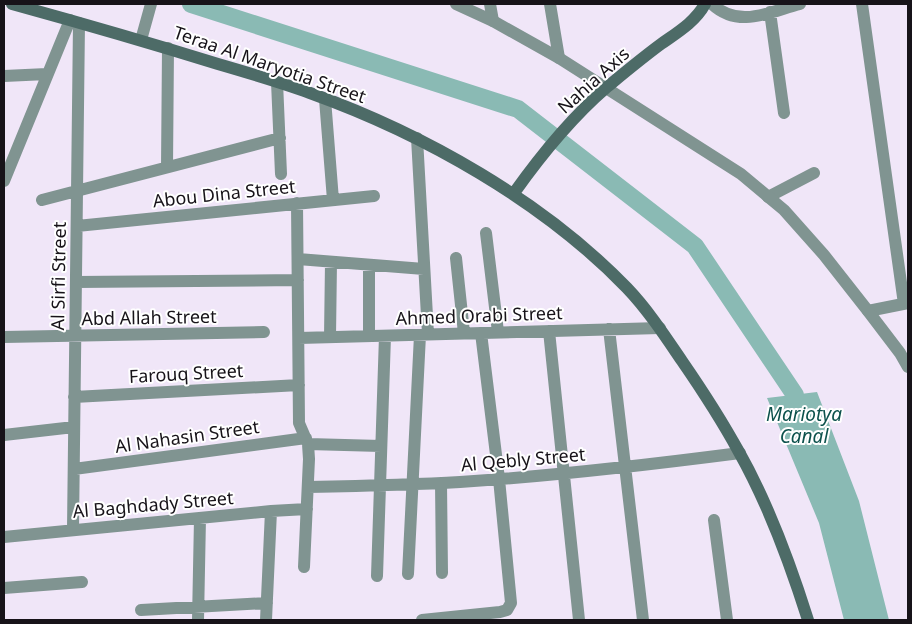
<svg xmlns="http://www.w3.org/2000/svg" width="912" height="624" font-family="'Noto Sans',sans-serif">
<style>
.water{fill:#8abab4}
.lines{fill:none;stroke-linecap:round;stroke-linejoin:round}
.canal{stroke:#8abab4;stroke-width:18}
.minor{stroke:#809491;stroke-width:12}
.tertiary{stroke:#809491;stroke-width:12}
.secondary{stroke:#4d6b67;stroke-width:12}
.labels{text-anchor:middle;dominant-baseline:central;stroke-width:4;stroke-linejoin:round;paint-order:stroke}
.street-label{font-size:18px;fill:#171319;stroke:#fff}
.water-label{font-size:19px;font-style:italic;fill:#0c514c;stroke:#fff}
</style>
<rect width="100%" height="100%" fill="#f0e6f8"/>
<path class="water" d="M817,392L859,501L889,620H844L819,523L767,398Z"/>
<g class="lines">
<path class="canal" d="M191,4L518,109L695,246L795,395"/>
<path class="minor" d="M490,4L493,21
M550,4L559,58
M712,4C739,29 769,12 800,4
M862,4L904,304
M770,12L784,113
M4,76L47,74
M277,82L281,174
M325,99L333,200
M417,138L428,334
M167,167L168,48
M4,181L70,20
M768,197L814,173
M42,200L280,138
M297,203L299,423L308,444L309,459L304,567
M77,226L374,196
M486,233L498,332
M456,258L464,333
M298,259L424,269
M369,265V336
M76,282L298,280
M868,311L908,303
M609,329L643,620
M549,331L579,620
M4,337L264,332
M330,337L331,262
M299,338L660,328
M74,397L299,385
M4,435L74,427
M308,444L381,446
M74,469L306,438
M441,483L442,573
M308,487C359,486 410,485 460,482C554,476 647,465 740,453
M714,520L727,620
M73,529L79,23
M4,537L271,511L307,509
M408,574L420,335
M377,576L385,336
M4,588L82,582
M141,610L267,603
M198,620L200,518
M266,620L271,511
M422,620L500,612L507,610L511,603L499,479L481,333"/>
<path class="tertiary" d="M456,4L493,21L559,58L741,174L784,210L824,255L868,311L900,353L908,367
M141,40L151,4"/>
<path class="secondary" d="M12,4C81,23 150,43 218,64C249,73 280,82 310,93C424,134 543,201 627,288C648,310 665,336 682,361C702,390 722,421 739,452C769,505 790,563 808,620
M514,193C541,155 571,118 607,87C624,73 642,58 661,44C678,32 695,22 705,4"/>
</g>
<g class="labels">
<g class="street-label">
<text transform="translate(270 64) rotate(19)">Teraa Al Maryotia Street</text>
<text transform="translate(593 80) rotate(-42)">Nahia Axis</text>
<text transform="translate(224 193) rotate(-6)">Abou Dina Street</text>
<text transform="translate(58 276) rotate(-89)">Al Sirfi Street</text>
<text transform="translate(479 315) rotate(-2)">Ahmed Orabi Street</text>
<text transform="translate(149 317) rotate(-1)">Abd Allah Street</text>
<text transform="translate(186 373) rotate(-3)">Farouq Street</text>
<text transform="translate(187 436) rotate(-8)">Al Nahasin Street</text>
<text transform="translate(523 459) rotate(-5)">Al Qebly Street</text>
<text transform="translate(153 504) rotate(-5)">Al Baghdady Street</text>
</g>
<g class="water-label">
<text x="804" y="414">Mariotya<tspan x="804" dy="22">Canal</tspan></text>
</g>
</g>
<rect width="912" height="624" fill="none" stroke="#171319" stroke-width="10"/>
</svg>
